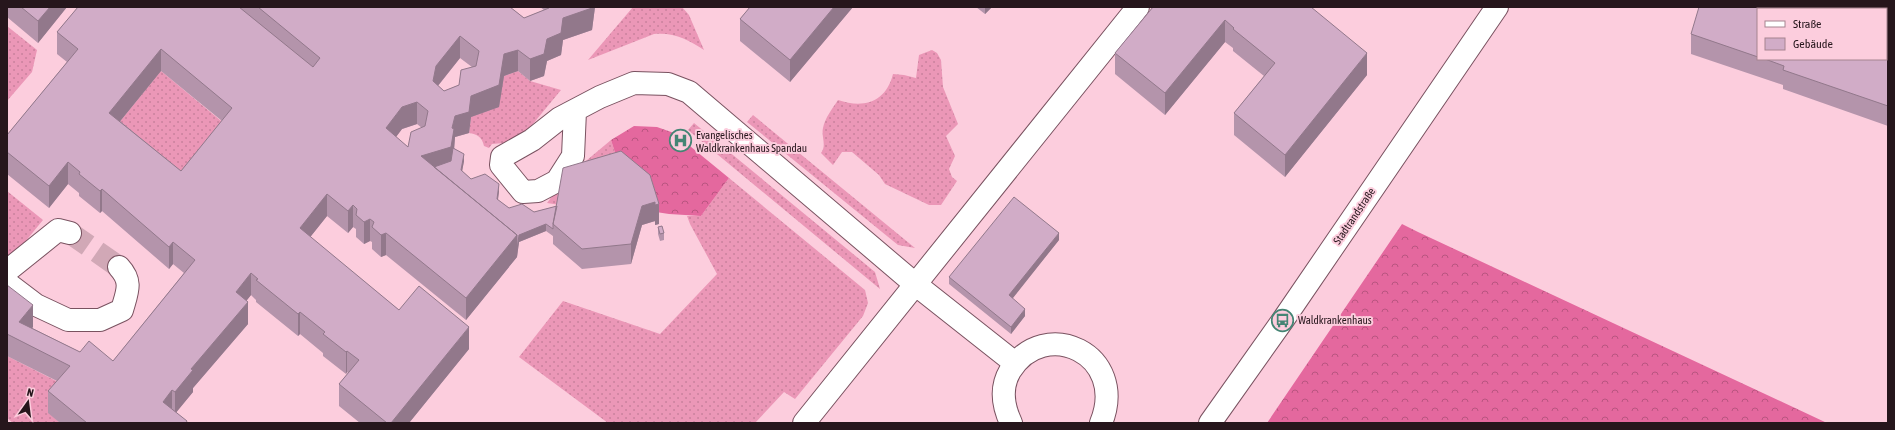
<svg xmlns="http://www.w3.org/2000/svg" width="1895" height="430" font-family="'Asap Condensed',sans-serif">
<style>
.grass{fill:url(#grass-dots)}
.forest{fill:url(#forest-crowns)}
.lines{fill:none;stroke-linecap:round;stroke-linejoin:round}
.minor-tunnel{stroke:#d1a8b6;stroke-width:22;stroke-dasharray:22 11;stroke-linecap:butt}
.minor-casing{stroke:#795260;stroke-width:24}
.minor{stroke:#fff;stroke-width:22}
.wall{fill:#b494ab;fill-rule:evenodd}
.shaded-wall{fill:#92788b}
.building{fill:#d1acc7;stroke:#92788b;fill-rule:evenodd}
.labels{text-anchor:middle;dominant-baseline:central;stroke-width:4;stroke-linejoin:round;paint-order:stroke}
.poi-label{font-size:11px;fill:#26161c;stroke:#fccddd;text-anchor:start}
.street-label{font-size:11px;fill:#26161c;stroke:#fccddd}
</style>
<defs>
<pattern id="grass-dots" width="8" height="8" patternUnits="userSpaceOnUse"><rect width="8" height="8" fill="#eb97b7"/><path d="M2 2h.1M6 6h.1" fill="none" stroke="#c9819d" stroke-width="1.8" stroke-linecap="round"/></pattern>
<pattern id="forest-crowns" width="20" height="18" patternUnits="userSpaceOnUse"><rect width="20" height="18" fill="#e4689e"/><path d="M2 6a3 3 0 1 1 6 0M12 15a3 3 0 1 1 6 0" fill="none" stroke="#b95580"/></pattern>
</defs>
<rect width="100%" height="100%" fill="#fccddd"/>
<path class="grass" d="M633,7H682L689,15L704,50C689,40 674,32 654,34L588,60Z
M7,26L37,50L32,72L7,101Z
M932,50L937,53L941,60L943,87L958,124L946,136L955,156L949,169L952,177L957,181L941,205H929L885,184L879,175L852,152H842L833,165L821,153C827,145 821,137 823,128C825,118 832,109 838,100C864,109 886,102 893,74L904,75L916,78L919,55Z
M161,71L232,130L181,193L109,135Z
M518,71L530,81L561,90L518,142L492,144L489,148L484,146C482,137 477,134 469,133L471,117L504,76Z
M753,115L915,248L898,245L747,122Z
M694,123L875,272L880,289L688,130Z
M611,140L621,171L560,205L547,203L568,176Z
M729,178L865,290L868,303L863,316L795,399L784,392L755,423H608L519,357L563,301L660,334L717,274L690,224L687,216H701Z
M7,191L43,220L15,254L10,256L7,254Z
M7,356L70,388L49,413L60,423H13L7,418Z"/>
<path class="forest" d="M634,126L657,127L674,133L729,178L701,216L669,214L656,212L621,171L611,140Z
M1402,224L1418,232L1827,423H1267Z"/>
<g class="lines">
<path class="minor-tunnel" d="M70,233L119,267"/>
<defs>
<path id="minor" d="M575,111L573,156L557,181L538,191L523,192L501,165L502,157L532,140L560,118L600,97L634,83L668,84L689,92L915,284L1015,363
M7,271L58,230L70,233
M7,283L36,305L68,320H100L122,310C127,292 133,282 119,267
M804,423L1138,7
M1011,423C1003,406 1000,388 1010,371C1044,315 1129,354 1101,423
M1210,423L1283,320L1497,7"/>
</defs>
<use href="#minor" class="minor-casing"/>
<use href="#minor" class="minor"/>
</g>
<path class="wall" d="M7,7H67L38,43L7,17Z
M78,7H510L524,18L544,10L540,7H595L592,30L563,40L561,55L547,61L544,76L530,81L518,71L504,76L499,107L471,117L469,133L455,137L454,148L464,161L462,171L471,179L499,191L498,200L509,208L534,212L557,206L650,175L659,224L655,225V221L642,225L631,264L582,269L553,244V236L546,231L519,242L517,257L466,320L386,255L381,257L372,249V242L370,241L364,244L356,237V229L353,227L348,233L327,216L310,237L399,310L469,349L409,423H360L339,406V384L348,373L347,372L346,374L323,356V353L300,334L298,336L256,302V300L251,295L246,301L248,324L193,388V392L176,412L187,423H60L48,413V391L57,381L7,356V285L33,327L32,328L80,352L113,361L184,273L173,264L169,269L102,211L100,213L79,196V193L68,184L49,208L7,174V135L67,62L57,54V32ZM460,58L472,67L459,85L444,91L438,86ZM161,71L222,121L181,171L120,121ZM417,124L422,128L408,147L396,137L402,129Z
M750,7H853L790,82L740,41V19Z
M976,7H992L985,14Z
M1153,7H1311L1367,75L1285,177L1234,135V113L1264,76L1233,51V48L1225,42L1165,115L1115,74V53Z
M1758,9V59H1886L1888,31V126L1783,89V85L1691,54V34Z
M658,227L664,233V240L660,241L658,234Z
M1059,240L1012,298L1025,316L1011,334L949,284V277Z"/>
<path class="shaded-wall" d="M50,7H67L38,43V21Z
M593,7H595L592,30L563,40L561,55L547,61L544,76L530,81V59L563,18Z
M834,7H853L790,82V60Z
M985,7H992L985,14Z
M1225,20V42L1165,115V93Z
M460,36V58L436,88L433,81L436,66Z
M161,49V71L109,135V113Z
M518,50V71L504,76L499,107L471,117L469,133L455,137L454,151L451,169L421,171V156L452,128L455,116L504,54Z
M1367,53V75L1285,177V155Z
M417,102V124L402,129L386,150V128L402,107Z
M464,154V161L461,177V170Z
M68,162V184L49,208V186Z
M499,184V191L497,206V199Z
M102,189V211L100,213V191Z
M327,194V216L300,250V228Z
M655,202V221L642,225L631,264V244L642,206Z
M659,204V224L655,225V205Z
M353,205V227L348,233V211Z
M370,219V241L364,244V222Z
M546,224V231L519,242L517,257L466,320V298L517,235Z
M386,233V255L381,257V235Z
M1059,233V240L1009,303V295Z
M173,242V264L169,269V247Z
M251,273V295L236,314V292Z
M248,302V324L193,388V392L175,414V392L191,369Z
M33,305V327L21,341L19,322Z
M1025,309V316L1011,334V327Z
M300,312V334L298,336V314Z
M469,327V349L409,423H391Z
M347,351V372L346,374V352Z
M172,390V412L163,402Z"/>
<path class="building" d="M21,7H50L38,21Z
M78,7H239L313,67L320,58L258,7H510L524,18L549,8L550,7H593L592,8L563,18L561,33L547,39L544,54L530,59L518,50L504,54L499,85L471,96L469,112L455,116L452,128L454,129L451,147L421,156L517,235L466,298L386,233L381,235L372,227L374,222L370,219L364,222L356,215L357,209L353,205L348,211L327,194L300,228L399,310L419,286L469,327L391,423H387L339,384L359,360L347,351L346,352L323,334L325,332L300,312L298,314L256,280L258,279L251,273L236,292L248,302L191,369L193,370L175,392L172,390L163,402L187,421L186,423H87L48,391L70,366L7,334V285L33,305L19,322L80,352L89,341L113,361L195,260L173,242L169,247L102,189L100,191L79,174L80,172L68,162L49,186L7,152V135L78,49L57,32ZM460,36L479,51L476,66L461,70L459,85L444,91L433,81L436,66ZM161,49L232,108L181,171L109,113ZM417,102L428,111L425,126L411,132L408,147L386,128L402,107Z
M750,7H834L790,60L740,19Z
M1153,7H1311L1367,53L1285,155L1234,113L1275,63L1233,29L1234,28L1225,20L1165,93L1115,53Z
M1699,7H1822L1828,9H1758V57L1691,34Z
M1886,30L1888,31V106L1783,70L1784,66L1765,59H1886Z
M453,148L464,154L461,170L471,179L485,174L499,184L497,199L509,208L522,204L534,212L557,206L553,224V229L546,224L519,235L517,250V235L434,167L451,161Z
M621,151L650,175L659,204L655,205V202L642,206L631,244L582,249L553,224L563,168Z
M1014,197L1059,233L1009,295L1025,309L1011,327L949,277Z
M662,226L664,233L660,234L658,227Z"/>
<defs>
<symbol id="hospital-ring" viewBox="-11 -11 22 22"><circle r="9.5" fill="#fccddd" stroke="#448574" stroke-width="1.5"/><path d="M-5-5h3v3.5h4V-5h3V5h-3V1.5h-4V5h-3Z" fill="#448574"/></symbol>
<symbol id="bus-ring" viewBox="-11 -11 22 22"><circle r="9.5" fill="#fccddd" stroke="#448574" stroke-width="1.5"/><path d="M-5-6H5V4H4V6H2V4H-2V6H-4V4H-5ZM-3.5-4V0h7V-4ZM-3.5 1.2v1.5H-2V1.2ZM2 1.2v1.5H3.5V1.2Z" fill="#448574"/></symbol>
</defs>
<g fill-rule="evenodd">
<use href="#hospital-ring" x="668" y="128" width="25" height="25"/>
<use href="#bus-ring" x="1270" y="308" width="25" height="25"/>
</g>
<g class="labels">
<g class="poi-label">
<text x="696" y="135">Evangelisches<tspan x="696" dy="13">Waldkrankenhaus Spandau</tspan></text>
<text x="1298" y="320">Waldkrankenhaus</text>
</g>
<g class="street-label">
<text transform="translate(1354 216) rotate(-56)">Stadtrandstraße</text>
</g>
</g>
<rect width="1895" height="430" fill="none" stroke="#26161c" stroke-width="16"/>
<rect x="1757" y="8" width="130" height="52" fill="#fccddd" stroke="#a68490"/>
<rect x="1765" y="21" width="20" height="6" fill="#ffffff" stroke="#a68490"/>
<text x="1793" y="28" font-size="12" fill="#26161c">Straße</text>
<rect x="1765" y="38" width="20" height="12" fill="#d1acc7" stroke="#a68490"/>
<text x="1793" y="48" font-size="12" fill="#26161c">Gebäude</text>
<g transform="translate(28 402) rotate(14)" stroke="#fccddd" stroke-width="3" paint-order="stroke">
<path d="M0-3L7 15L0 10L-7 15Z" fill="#26161c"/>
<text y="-6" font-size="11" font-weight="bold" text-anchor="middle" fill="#26161c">N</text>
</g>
</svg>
